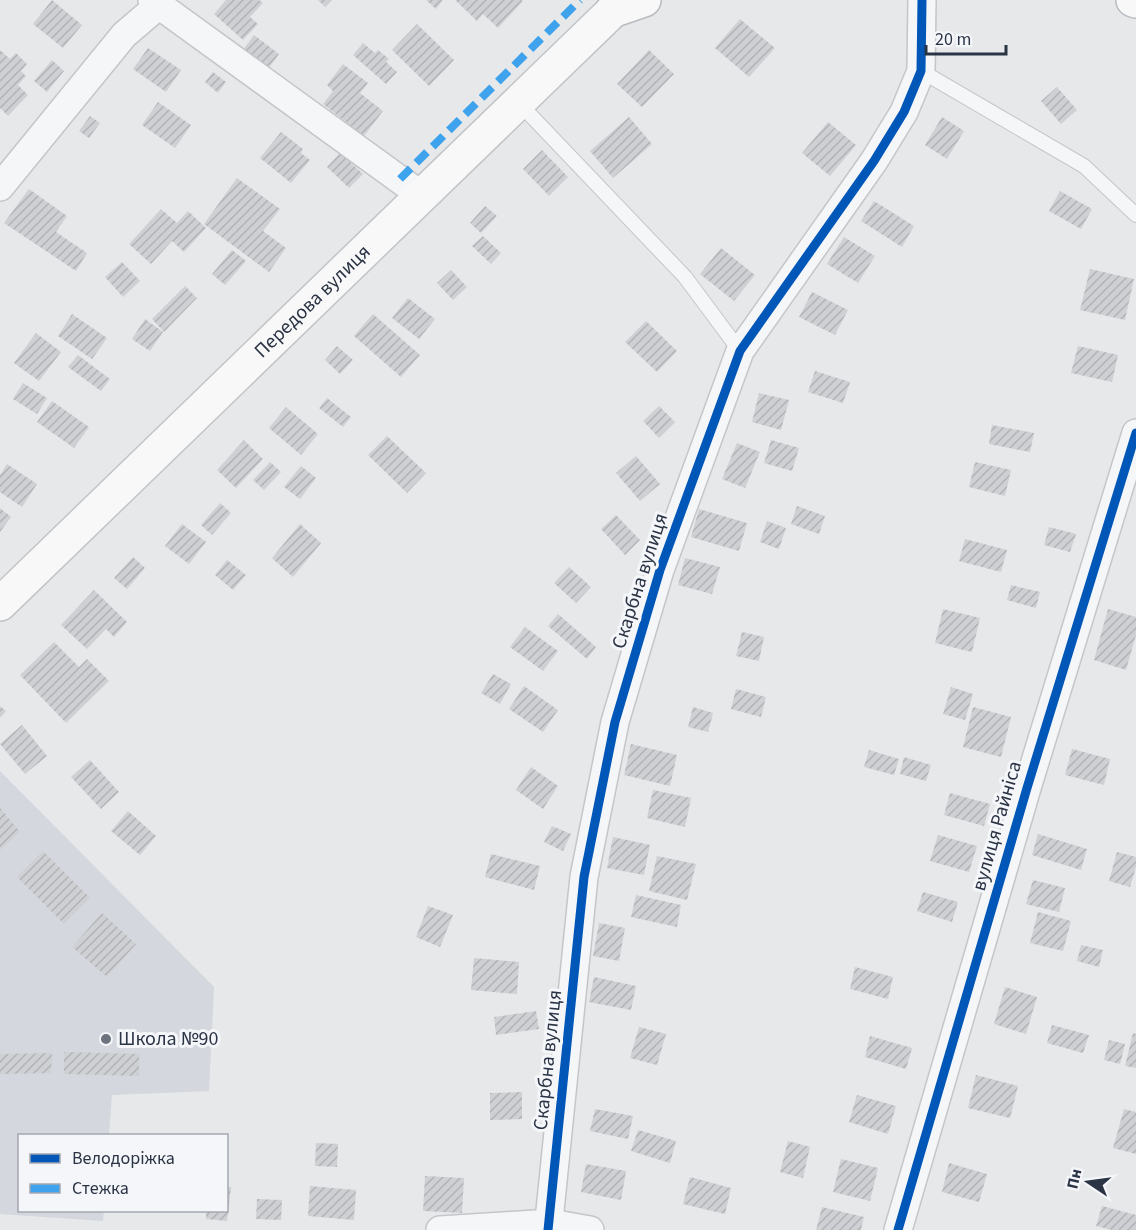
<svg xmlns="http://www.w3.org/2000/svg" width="1136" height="1230" font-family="'Source Sans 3',sans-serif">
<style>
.built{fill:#d4d7dd}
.building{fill:url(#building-hatch)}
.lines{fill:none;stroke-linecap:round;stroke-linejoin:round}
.lane-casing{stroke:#c4c6c8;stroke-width:16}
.street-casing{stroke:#c4c6c8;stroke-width:30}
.primary-casing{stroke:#c2c5c8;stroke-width:36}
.highway-casing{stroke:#b8bbbf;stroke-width:36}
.lane{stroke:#f5f6f7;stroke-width:14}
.street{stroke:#f5f6f7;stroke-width:27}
.primary{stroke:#f8f8f8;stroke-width:33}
.highway{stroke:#f8f8f8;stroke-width:33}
.quiet{stroke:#3ea3ec;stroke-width:8;stroke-dasharray:15 8;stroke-linecap:butt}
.cycleway-casing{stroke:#f4f6f9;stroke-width:13}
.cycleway{stroke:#0057b8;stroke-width:9}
.poi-dot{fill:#6c737f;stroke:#f4f6f9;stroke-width:2}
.labels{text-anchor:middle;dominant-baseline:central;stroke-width:6;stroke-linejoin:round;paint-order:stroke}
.street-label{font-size:20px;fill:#2b3445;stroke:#f4f6f9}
.poi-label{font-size:20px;fill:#2b3445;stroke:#f4f6f9;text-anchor:start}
</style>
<defs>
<pattern id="building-hatch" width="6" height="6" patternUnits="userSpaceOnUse" patternTransform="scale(1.5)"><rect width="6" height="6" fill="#ced0d3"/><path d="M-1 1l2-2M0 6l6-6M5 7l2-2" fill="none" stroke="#b1b3b6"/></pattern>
</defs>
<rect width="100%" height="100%" fill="#e6e8ea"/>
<path class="built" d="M0,771L214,987L209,1091L112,1095L109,1135L20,1136V1210L104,1211L103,1221L0,1214Z"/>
<path class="building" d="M52,0L82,25L63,48L33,24Z
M226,0H259L263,3L250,17L258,24L243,40L214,14Z
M318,0H332L325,7Z
M426,0H443L436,9Z
M455,0H521L523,1L498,28L483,14L477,21Z
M740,19L775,48L749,77L715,48Z
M417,24L454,60L429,86L392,50Z
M254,35L279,54L268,69L243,50Z
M363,43L375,53L378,50L389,59L386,62L397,72L386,84L353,55Z
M148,48L181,70L166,92L133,69Z
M0,50L10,59L16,53L27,64L21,71L26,76L18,85L28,95L8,116L0,108Z
M649,50L674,74L642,107L617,84Z
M52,60L64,71L47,92L34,81Z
M343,64L368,83L360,93L383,111L364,136L323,104L333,91L327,85Z
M213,72L226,82L218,93L205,82Z
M1057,87L1077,110L1061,124L1041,101Z
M158,102L191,125L175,148L142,125Z
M90,116L100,123L89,138L79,131Z
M629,117L652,144L613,178L590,151Z
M942,117L964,131L947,159L925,145Z
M828,122L856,145L830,176L802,153Z
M281,132L303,149L301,153L310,160L291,183L260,158Z
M542,150L568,177L549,196L523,169Z
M340,153L363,174L349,188L327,167Z
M237,178L280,209L263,231L286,248L269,272L204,224Z
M29,189L67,216L56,232L87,253L76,271L4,223Z
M1060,191L1092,209L1081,229L1049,211Z
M874,201L914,226L902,247L861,221Z
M485,206L497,216L481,233L470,223Z
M161,209L177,223L188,211L206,228L184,252L172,241L151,264L129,244Z
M483,236L501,253L491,264L472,246Z
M844,237L875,256L858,283L827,264Z
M721,248L755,275L734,301L700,274Z
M232,250L246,261L225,285L212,274Z
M122,262L140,281L123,297L105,277Z
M1090,269L1134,279L1125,320L1080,310Z
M451,270L467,287L453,300L437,283Z
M185,286L197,298L164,332L152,319Z
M812,292L848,310L835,335L799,317Z
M408,298L435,319L419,339L392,318Z
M72,314L107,338L92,359L58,336Z
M373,314L420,355L401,377L354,336Z
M145,319L163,332L150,351L132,339Z
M646,321L677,351L657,372L625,342Z
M36,333L61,352L39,381L14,363Z
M337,346L353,360L340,374L325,360Z
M1078,346L1118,355L1112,382L1071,373Z
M78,355L110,379L101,391L68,367Z
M815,371L850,382L843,403L808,392Z
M23,383L47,398L37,414L13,399Z
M759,393L789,400L781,430L752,422Z
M327,398L351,417L343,427L319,408Z
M52,401L89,427L74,448L37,422Z
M659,406L675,422L659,438L643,421Z
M286,407L318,434L301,455L269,428Z
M992,425L1034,433L1030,452L989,444Z
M387,436L426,473L407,493L368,455Z
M244,440L263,459L236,488L217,470Z
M771,440L799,448L792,471L764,463Z
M737,443L760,452L745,488L722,479Z
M636,456L660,484L640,501L616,473Z
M270,462L281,472L264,490L253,480Z
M975,462L1011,470L1005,496L969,487Z
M7,464L37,484L22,507L0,492V475Z
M301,466L316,478L300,499L284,487Z
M220,503L231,513L212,535L201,525Z
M797,506L825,516L819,534L791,524Z
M0,508L11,517L0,532Z
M699,509L747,523L739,551L691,537Z
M616,515L640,540L625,555L601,529Z
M767,521L786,528L779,549L760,542Z
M182,524L206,542L189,564L165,546Z
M300,524L321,543L293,577L272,558Z
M1049,527L1076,534L1070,552L1044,545Z
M965,539L1007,550L1001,572L959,561Z
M133,557L145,568L127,589L114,578Z
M685,558L720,567L712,594L678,585Z
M227,560L246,575L233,590L215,575Z
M569,567L591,587L576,603L554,583Z
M1011,585L1040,592L1036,608L1007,600Z
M94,590L127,622L114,637L106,629L87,649L61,625Z
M943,609L980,618L972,652L935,643Z
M1108,609L1136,617V635L1126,670L1094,660Z
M558,614L596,647L587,659L548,626Z
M525,627L558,651L543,671L510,647Z
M742,632L764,637L759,661L736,656Z
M54,642L79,667L87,659L109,681L66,723L20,675Z
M493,674L511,684L500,704L481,693Z
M524,686L558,710L543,732L509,709Z
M951,687L973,694L965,720L943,714Z
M736,689L766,697L761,717L731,709Z
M0,706L6,711L0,718Z
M693,707L713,713L708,732L688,727Z
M973,707L1011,717L1001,757L963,747Z
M22,725L47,756L25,774L0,744Z
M631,744L677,755L670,786L624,775Z
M1072,749L1110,759L1104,785L1065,775Z
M869,750L899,759L894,775L864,767Z
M904,757L931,765L926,781L900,774Z
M90,760L119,792L101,809L71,777Z
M531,767L558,786L543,809L516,790Z
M653,790L691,798L685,827L647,818Z
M950,793L990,804L984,826L944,815Z
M0,808L20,832L0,850Z
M128,811L156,836L140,855L111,831Z
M552,826L571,834L563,851L544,842Z
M1038,834L1087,849L1081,870L1032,855Z
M938,835L977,846L969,872L930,861Z
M613,837L650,845L644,875L607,868Z
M43,851L90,898L64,924L17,877Z
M1117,852L1136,857V867L1130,887L1109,881Z
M491,854L540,866L534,890L485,877Z
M657,856L696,864L687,900L649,891Z
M1033,880L1065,888L1059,912L1026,904Z
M923,892L958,902L952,922L917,911Z
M636,895L681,905L677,927L631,917Z
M428,906L453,915L440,947L416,937Z
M1038,912L1071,921L1063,951L1030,943Z
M102,913L136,944L107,977L72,947Z
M599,923L625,928L619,961L593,956Z
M1081,945L1103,950L1099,967L1077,961Z
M474,958L519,962L517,994L471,990Z
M855,967L893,977L888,999L850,989Z
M594,977L636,986L631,1010L589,1002Z
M1005,987L1037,997L1026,1034L994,1024Z
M536,1011L539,1029L496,1035L494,1017Z
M1052,1025L1089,1035L1083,1053L1047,1043Z
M639,1027L666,1034L657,1065L630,1058Z
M1133,1033L1136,1034V1068L1125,1066Z
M870,1036L912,1048L906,1069L865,1057Z
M1109,1040L1125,1044L1120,1064L1104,1060Z
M64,1052L139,1054V1076L64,1074Z
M52,1053L51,1073L0,1074V1054Z
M976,1075L1018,1086L1010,1118L968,1108Z
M522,1092V1119L490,1120V1093Z
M857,1095L896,1106L888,1134L849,1122Z
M595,1109L633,1116L628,1139L590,1131Z
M1124,1109L1136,1112V1154L1113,1148Z
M638,1130L676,1141L670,1163L631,1151Z
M788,1141L810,1147L803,1178L780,1172Z
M316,1143L338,1144L337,1167L315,1166Z
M841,1159L878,1168L870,1201L833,1192Z
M949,1163L987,1174L979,1202L942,1192Z
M586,1164L626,1171L621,1200L581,1192Z
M425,1176L464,1178L462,1213L423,1211Z
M690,1177L731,1188L725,1214L683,1204Z
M310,1186L356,1190L354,1220L308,1216Z
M226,1187H231L227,1221L206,1219V1210H226Z
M257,1199L282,1200L281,1220L256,1219Z
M1102,1206L1136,1215V1230H1112L1096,1226Z
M822,1207L864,1217L861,1230H816Z"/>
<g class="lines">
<defs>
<path id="lane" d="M921,71L1084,166L1136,215
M518,102L685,277L740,351"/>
<path id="street" d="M152,0L421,195
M0,187L124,35L159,5
M440,1230L550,1223L590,1230
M548,1230L584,877L615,722L660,570L740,351L874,161L904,112L921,71L922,0
M898,1230L1027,788L1136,433"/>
<g id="primary">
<path id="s1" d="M0,604L624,0"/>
</g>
<path id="highway" d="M1133,0L1136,1
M612,11L644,0"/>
</defs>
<use href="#lane" class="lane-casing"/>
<use href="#street" class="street-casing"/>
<use href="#primary" class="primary-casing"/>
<use href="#highway" class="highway-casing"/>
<use href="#lane" class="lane"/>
<use href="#street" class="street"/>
<use href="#primary" class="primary"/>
<use href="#highway" class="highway"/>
<path class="quiet" d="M400,179L580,0"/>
<defs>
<path id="cycleway" d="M548,1230L584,877L615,722L660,570L740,351L874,161L904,112L921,71L922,0
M898,1230L1027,788L1136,433"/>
</defs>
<use href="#cycleway" class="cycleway-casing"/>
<use href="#cycleway" class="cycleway"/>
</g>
<circle class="poi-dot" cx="106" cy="1039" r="6"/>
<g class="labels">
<g class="street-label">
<text stroke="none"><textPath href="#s1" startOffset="435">Передова вулиця</textPath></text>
<text transform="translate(640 581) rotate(-72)">Скарбна вулиця</text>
<text transform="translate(997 826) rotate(-74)">вулиця Райніса</text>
<text transform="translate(548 1060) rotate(-84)">Скарбна вулиця</text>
</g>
<g class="poi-label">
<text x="118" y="1039">Школа №90</text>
</g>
</g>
<rect x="18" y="1134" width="210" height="78" fill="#f4f6f9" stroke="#a4a8b1" stroke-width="1.5"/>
<rect x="30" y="1154" width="30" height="9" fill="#0057b8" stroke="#a4a8b1" stroke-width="1.5"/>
<text x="72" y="1164" font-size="18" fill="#2b3445">Велодоріжка</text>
<rect x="30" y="1184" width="30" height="9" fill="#3ea3ec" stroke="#a4a8b1" stroke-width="1.5"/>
<text x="72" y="1194" font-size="18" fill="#2b3445">Стежка</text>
<g transform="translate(1088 1182) rotate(283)" stroke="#f4f6f9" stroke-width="4.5" paint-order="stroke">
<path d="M0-4.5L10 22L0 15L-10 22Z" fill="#2b3445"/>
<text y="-9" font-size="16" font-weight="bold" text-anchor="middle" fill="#2b3445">Пн</text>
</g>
<path d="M926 45v9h80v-9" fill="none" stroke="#2b3445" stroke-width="3"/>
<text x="935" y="45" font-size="18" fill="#2b3445" stroke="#f4f6f9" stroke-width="4.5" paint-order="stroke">20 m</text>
</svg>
